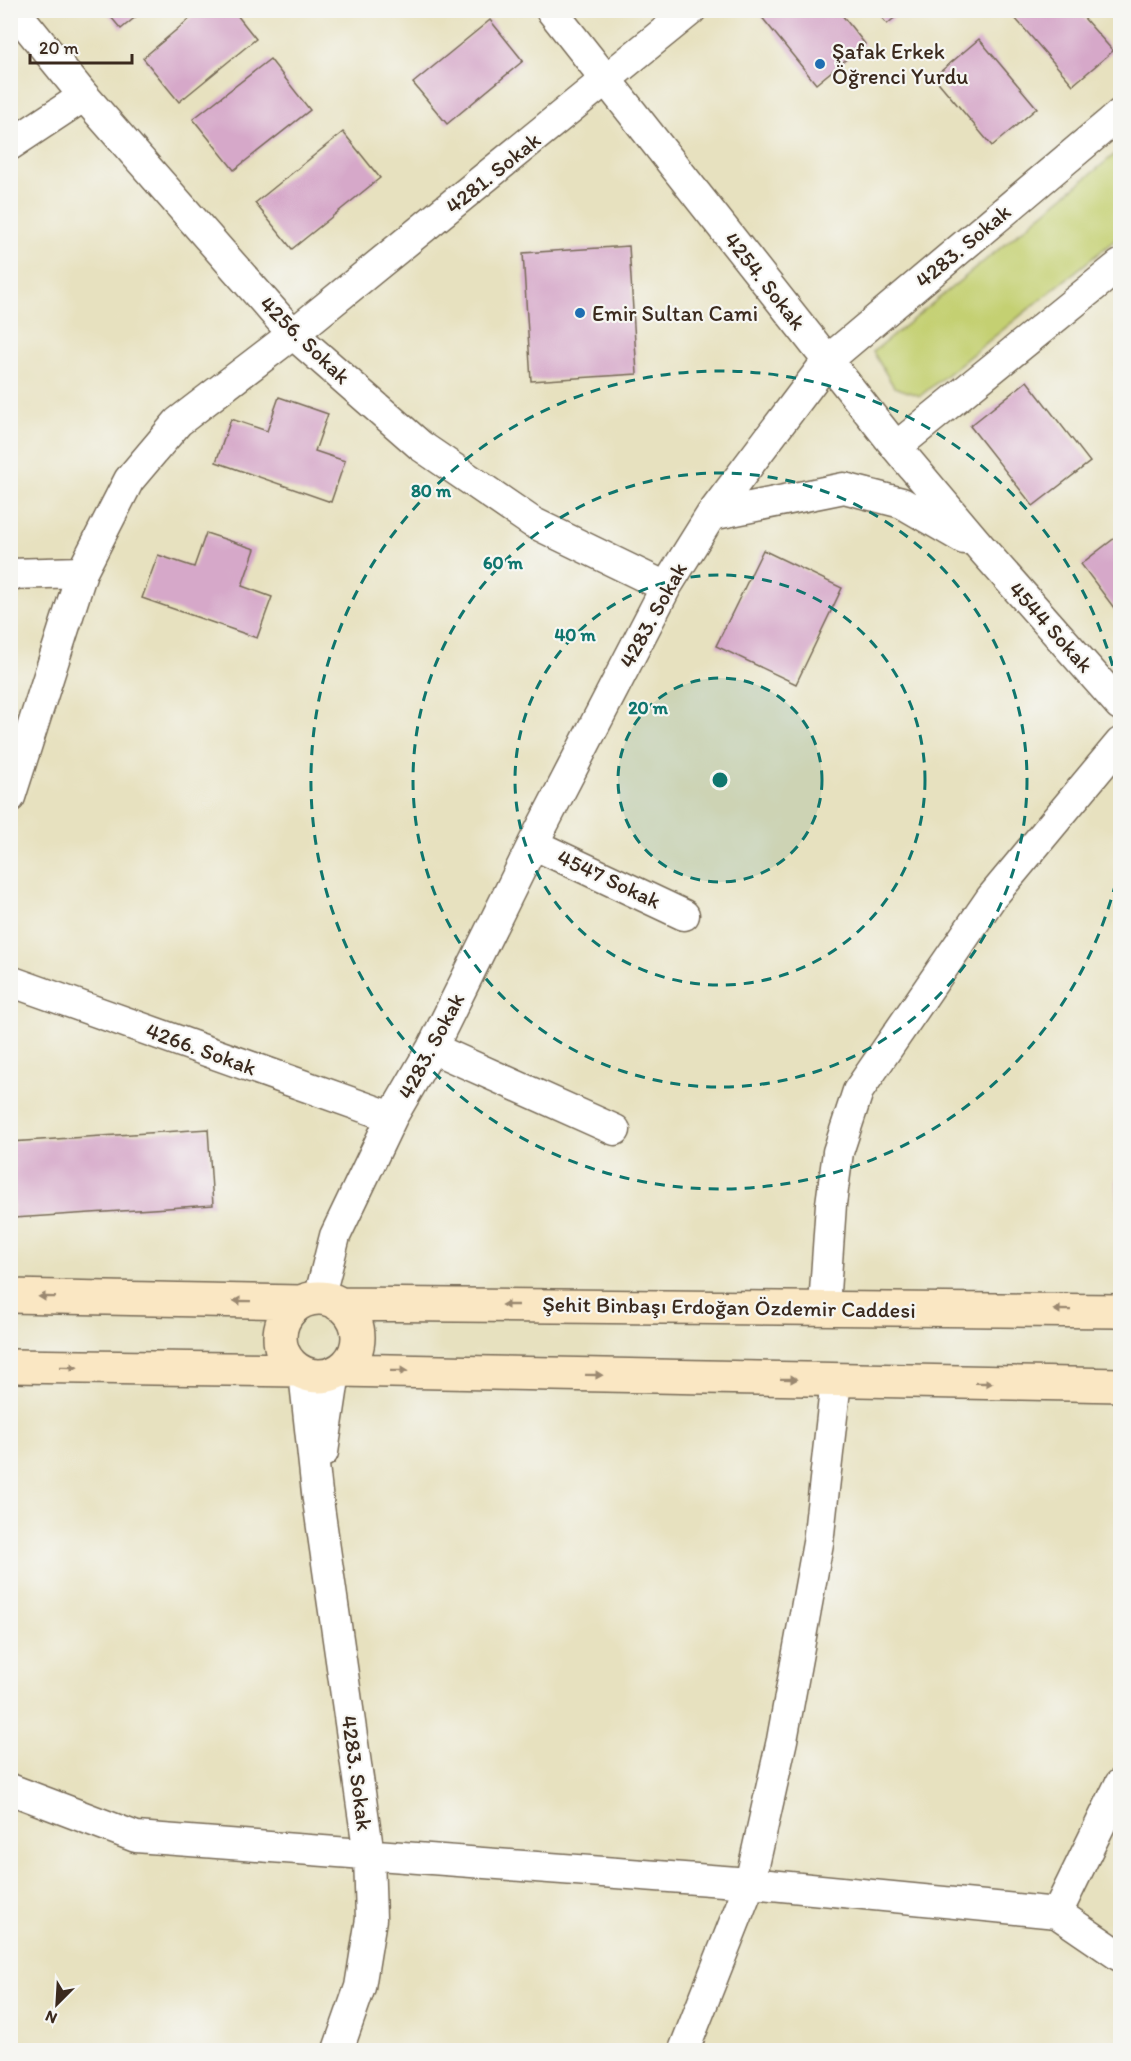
<svg xmlns="http://www.w3.org/2000/svg" width="1131" height="2061" font-family="Itim,sans-serif">
<style>
.green{fill:#c4d072;stroke:#807d48;stroke-width:1.5}
.building{fill:#d6a8c9}
.lines{fill:none;stroke-linecap:round;stroke-linejoin:round}
.street-casing{stroke:#776a56;stroke-width:33}
.secondary-casing{stroke:#776a56;stroke-width:36}
.street{stroke:#fff;stroke-width:30}
.secondary{stroke:#fae7c3;stroke-width:33}
.oneway{fill:#9a8870}
.ring{fill:none;stroke:#0f766e;stroke-width:3;stroke-dasharray:10 8}
.poi-dot{fill:#1f6fb2;stroke:#f6f6f2;stroke-width:2}
.labels{text-anchor:middle;dominant-baseline:central;stroke-width:4.5;stroke-linejoin:round;paint-order:stroke}
.poi-label{font-size:22px;fill:#3b2a1e;stroke:#f6f6f2;text-anchor:start}
.street-label{font-size:22px;fill:#3b2a1e;stroke:#f6f6f2}
.centre{fill:#0f766e;stroke:#f6f6f2;stroke-width:3}
.ring-label{font-size:18px;text-anchor:middle;font-weight:bold;fill:#0f766e;stroke:#f6f6f2;stroke-width:4.5;stroke-linejoin:round;paint-order:stroke}
</style>
<rect width="100%" height="100%" fill="#f6f6f2"/>
<filter id="ink" filterUnits="userSpaceOnUse"><feTurbulence type="fractalNoise" baseFrequency=".0167" numOctaves="2"/><feDisplacementMap in="SourceGraphic" scale="12" xChannelSelector="R" yChannelSelector="G"/><feConvolveMatrix kernelMatrix="1 2 1 2 8 2 1 2 1" color-interpolation-filters="sRGB"/></filter>
<filter id="wash" filterUnits="userSpaceOnUse"><feTurbulence type="fractalNoise" baseFrequency=".008" numOctaves="4" result="noise"/><feDisplacementMap in="SourceGraphic" scale="24" xChannelSelector="R" yChannelSelector="G"/><feGaussianBlur stdDeviation="1.35" result="paint"/><feColorMatrix in="noise" values="0 0 0 0 0 0 0 0 0 0 0 0 0 0 0 0 0 1.4 0 .05"/><feComposite in="paint" operator="in"/></filter>
<g filter="url(#wash)">
<rect width="100%" height="100%" fill="#e7e1bf"/>
<path class="green" d="M1120,150V236L920,396L894,387L873,352Z"/>
<g id="blocks">
<path class="building" d="M105,10H144L121,29Z
M200,10H233L256,39L179,102L143,58Z
M756,10H838L865,44L816,84Z
M875,10H904L887,24Z
M1008,10H1077L1113,51L1073,85Z
M490,20L523,61L447,124L413,83Z
M979,39L1037,108L992,146L934,77Z
M270,59L310,110L234,170L193,119Z
M343,132L380,178L292,249L255,203Z
M629,246L637,374L531,381L523,253Z
M1027,381L1090,462L1033,506L970,426Z
M279,397L328,414L315,451L345,461L331,502L216,462L231,419L267,431Z
M206,533L255,549L242,586L272,597L257,638L142,598L158,555L194,567Z
M1120,534V616L1081,564Z
M763,550L842,588L796,684L716,646Z
M208,1129L213,1205L14,1218L10,1142Z
M1120,1173V1223H1119L1116,1179Z"/>
</g>
</g>
<g filter="url(#ink)">
<use href="#blocks" fill-opacity="0" stroke="#776a56" stroke-width="1.5"/>
<g class="lines">
<defs>
<path id="street" d="M14,10L84,96L293,334L421,446L532,522L666,587
M551,10L896,447L982,549L1120,705
M10,145L84,96
M896,447L1120,265
M711,515L844,488L902,503L964,539
M10,574L82,572
M10,797L82,572L129,480L178,422L293,334L691,10
M533,844L684,915
M10,981L392,1117
M432,1048L615,1130
M319,1299L335,1236L392,1117L432,1048L533,844L666,587L711,515L828,360L1120,114
M824,1307L831,1204L838,1152L858,1091L991,898L1120,743
M304,1373L317,1493L369,1855L371,1919L360,1987L338,2050
M323,1452L335,1372
M10,1789L136,1837L750,1883L1057,1913L1120,1956
M1057,1913L1120,1784
M684,2050L750,1883L782,1740L818,1543L836,1380"/>
<path id="secondary" d="M10,1296L301,1302
M280 1337a39 39 0 1 1 78 0a39 39 0 1 1-78 0Z
M338,1304L1120,1311
M10,1366L298,1370
M340,1370L1120,1385"/>
</defs>
<use href="#street" class="street-casing"/>
<use href="#secondary" class="secondary-casing"/>
<use href="#street" class="street"/>
<use href="#secondary" class="secondary"/>
</g>
<defs><path id="oneway-solid" d="M-6-.8H1V-3.2L6.5 0L1 3.2V.8H-6Z" transform="scale(1.5)"/></defs>
<g class="oneway">
<use href="#oneway-solid" transform="translate(47 1297) rotate(-179)"/>
<use href="#oneway-solid" transform="translate(242 1301) rotate(-179)"/>
<use href="#oneway-solid" transform="translate(510 1305) rotate(-180)"/>
<use href="#oneway-solid" transform="translate(1062 1310) rotate(-179)"/>
<use href="#oneway-solid" transform="translate(69 1367) rotate(1)"/>
<use href="#oneway-solid" transform="translate(399 1371) rotate(1)"/>
<use href="#oneway-solid" transform="translate(594 1375) rotate(1)"/>
<use href="#oneway-solid" transform="translate(789 1379) rotate(1)"/>
<use href="#oneway-solid" transform="translate(984 1383) rotate(1)"/>
</g>
</g>
<circle cx="720" cy="780" r="102" fill="#0f766e" fill-opacity=".12"/>
<g class="ring">
<circle cx="720" cy="780" r="102"/>
<circle cx="720" cy="780" r="205"/>
<circle cx="720" cy="780" r="307"/>
<path d="M1120 865A409 409 0 1 1 1120 695"/>
</g>
<g class="poi-dot">
<circle cx="820" cy="64" r="6"/>
<circle cx="580" cy="313" r="6"/>
</g>
<g class="labels">
<g class="poi-label">
<text x="832" y="51">Şafak Erkek<tspan x="832" dy="25">Öğrenci Yurdu</tspan></text>
<text x="592" y="313">Emir Sultan Cami</text>
</g>
<g class="street-label">
<text transform="translate(493 173) rotate(-39)">4281. Sokak</text>
<text transform="translate(963 246) rotate(-40)">4283. Sokak</text>
<text transform="translate(765 281) rotate(52)">4254. Sokak</text>
<text transform="translate(305 340) rotate(44)">4256. Sokak</text>
<text transform="translate(653 615) rotate(-61)">4283. Sokak</text>
<text transform="translate(1051 627) rotate(48)">4544 Sokak</text>
<text transform="translate(609 879) rotate(25)">4547 Sokak</text>
<text transform="translate(431 1046) rotate(-62)">4283. Sokak</text>
<text transform="translate(201 1049) rotate(20)">4266. Sokak</text>
<text transform="translate(729 1307) rotate(1)">Şehit Binbaşı Erdoğan Özdemir Caddesi</text>
<text transform="translate(357 1773) rotate(82)">4283. Sokak</text>
</g>
</g>
<circle cx="720" cy="780" r="9" class="centre"/>
<g class="ring-label">
<text x="431" y="497">80 m</text>
<text x="503" y="569">60 m</text>
<text x="575" y="641">40 m</text>
<text x="648" y="714">20 m</text>
</g>
<rect width="1131" height="2061" fill="none" stroke="#f6f6f2" stroke-width="36"/>
<g transform="translate(57 2004) rotate(204)" stroke="#f6f6f2" stroke-width="4.5" paint-order="stroke">
<path d="M0-4.5L10 22L0 15L-10 22Z" fill="#3b2a1e"/>
<text y="-9" font-size="16" font-weight="bold" text-anchor="middle" fill="#3b2a1e">N</text>
</g>
<path d="M30 54v9h102v-9" fill="none" stroke="#3b2a1e" stroke-width="3"/>
<text x="39" y="54" font-size="18" fill="#3b2a1e" stroke="#f6f6f2" stroke-width="4.5" paint-order="stroke">20 m</text>
</svg>
